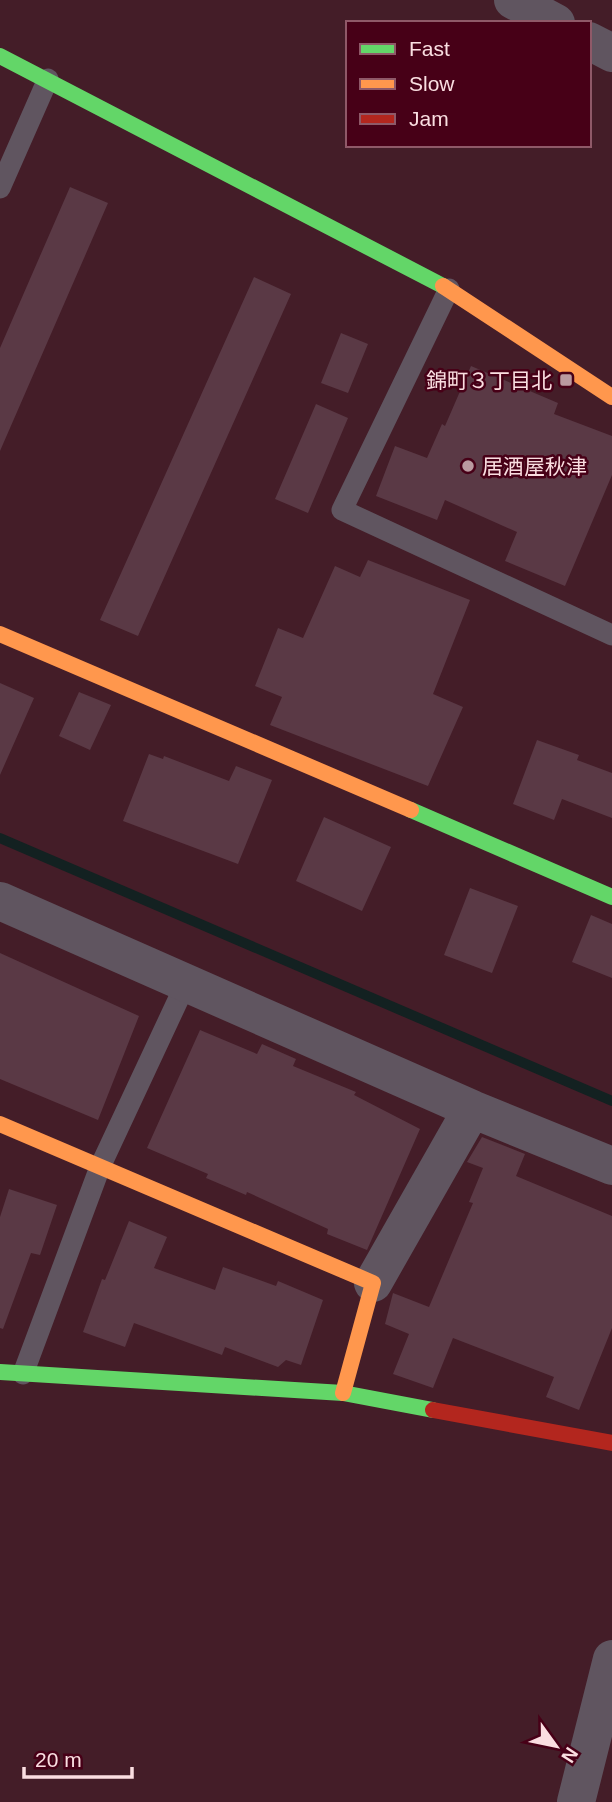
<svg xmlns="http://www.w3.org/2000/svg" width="612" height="1802" font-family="Arial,'Noto Sans JP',sans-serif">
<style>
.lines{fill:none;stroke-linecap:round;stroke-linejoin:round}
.stream{stroke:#132121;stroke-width:10}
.building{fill:#5a3945}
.lane{stroke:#605560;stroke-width:21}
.street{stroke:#605560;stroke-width:38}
.fast{stroke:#63d668;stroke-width:16}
.slow{stroke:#ff974d;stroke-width:16}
.jam{stroke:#b3261e;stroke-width:16}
.poi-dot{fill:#ba9aa0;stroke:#470017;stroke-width:2.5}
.labels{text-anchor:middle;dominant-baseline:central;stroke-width:5;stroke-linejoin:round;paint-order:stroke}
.poi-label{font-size:21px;fill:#fadee1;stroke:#470017;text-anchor:end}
</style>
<rect width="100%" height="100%" fill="#441d28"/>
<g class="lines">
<path class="stream" d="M0,838L612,1101"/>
</g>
<path class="building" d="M70,187L108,203L0,451V348Z
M254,277L291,294L138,636L100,620Z
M341,333L368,344L348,393L321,383Z
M471,366L558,403L554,414L612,436V475L565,586L505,561L517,532L445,500L437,520L376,496L395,446L427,458L442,424L445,426Z
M316,404L348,418L308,513L275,499Z
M368,560L470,600L433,694L463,707L428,786L270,725L282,697L255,686L278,628L303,638L335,566L360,577Z
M0,683L34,698L0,775Z
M79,692L111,705L90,750L59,736Z
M537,740L579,755L577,760L612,773V818L562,799L554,820L513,804Z
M149,754L163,759L164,756L229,781L236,766L272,780L238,864L123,821Z
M324,817L391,847L362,911L296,881Z
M470,888L518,906L492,973L444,955Z
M591,915L612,924V978L572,962Z
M0,953L139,1016L98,1120L0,1079Z
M200,1030L257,1054L262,1044L296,1059L293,1066L356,1092L354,1095L420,1129L367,1250L327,1234L328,1229L247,1192L246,1195L206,1178L208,1174L147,1148Z
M482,1137L525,1154L516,1176L612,1216V1328L579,1410L546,1397L554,1377L453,1338L433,1388L393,1374L409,1334L385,1324L393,1293L429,1307L473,1203L469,1202L483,1168L467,1162Z
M9,1189L57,1205L40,1255L31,1253L3,1329L0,1328V1217Z
M129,1221L167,1237L154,1268L215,1290L223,1267L276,1286L278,1281L323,1300L301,1365L286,1360L278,1367L225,1347L222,1355L134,1323L125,1347L83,1332L102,1279L105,1280Z"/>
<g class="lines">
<path class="lane" d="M0,188L48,79
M449,289L342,510L612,635
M23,1374L100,1167L186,983"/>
<path class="street" d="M513,0L556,23
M589,41L612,53
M0,901L472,1109
M373,1283L472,1109L612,1166
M576,1802L612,1659"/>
<path class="fast" d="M0,56L443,286
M411,810L612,897
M0,1372L343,1393L433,1410"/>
<path class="slow" d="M443,286L612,397
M0,634L411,810
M0,1124L373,1283L343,1393"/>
<path class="jam" d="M433,1410L612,1443"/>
</g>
<g class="poi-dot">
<rect x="559" y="373" width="14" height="14" rx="3.5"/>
<circle cx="468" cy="466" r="7"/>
</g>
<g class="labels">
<g class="poi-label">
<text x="552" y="380">錦町３丁目北</text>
<text x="482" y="466" text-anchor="start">居酒屋秋津</text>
</g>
</g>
<rect x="346" y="21" width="245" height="126" fill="#470017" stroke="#8f5968" stroke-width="2"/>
<rect x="360" y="44" width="35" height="10" fill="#63d668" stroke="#8f5968" stroke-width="2"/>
<text x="409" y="56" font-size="21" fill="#fadee1">Fast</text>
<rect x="360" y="79" width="35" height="10" fill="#ff974d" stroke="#8f5968" stroke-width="2"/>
<text x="409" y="91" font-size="21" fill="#fadee1">Slow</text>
<rect x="360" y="114" width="35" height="10" fill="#b3261e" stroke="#8f5968" stroke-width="2"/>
<text x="409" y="126" font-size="21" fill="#fadee1">Jam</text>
<g transform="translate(556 1746) rotate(123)" stroke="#470017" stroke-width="5" paint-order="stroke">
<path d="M0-5L12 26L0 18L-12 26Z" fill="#fadee1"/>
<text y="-10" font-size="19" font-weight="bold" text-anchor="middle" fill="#fadee1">N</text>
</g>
<path d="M24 1767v10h108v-10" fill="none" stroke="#fadee1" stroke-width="3.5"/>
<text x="35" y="1767" font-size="21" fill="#fadee1" stroke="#470017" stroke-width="5" paint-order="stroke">20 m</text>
</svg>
